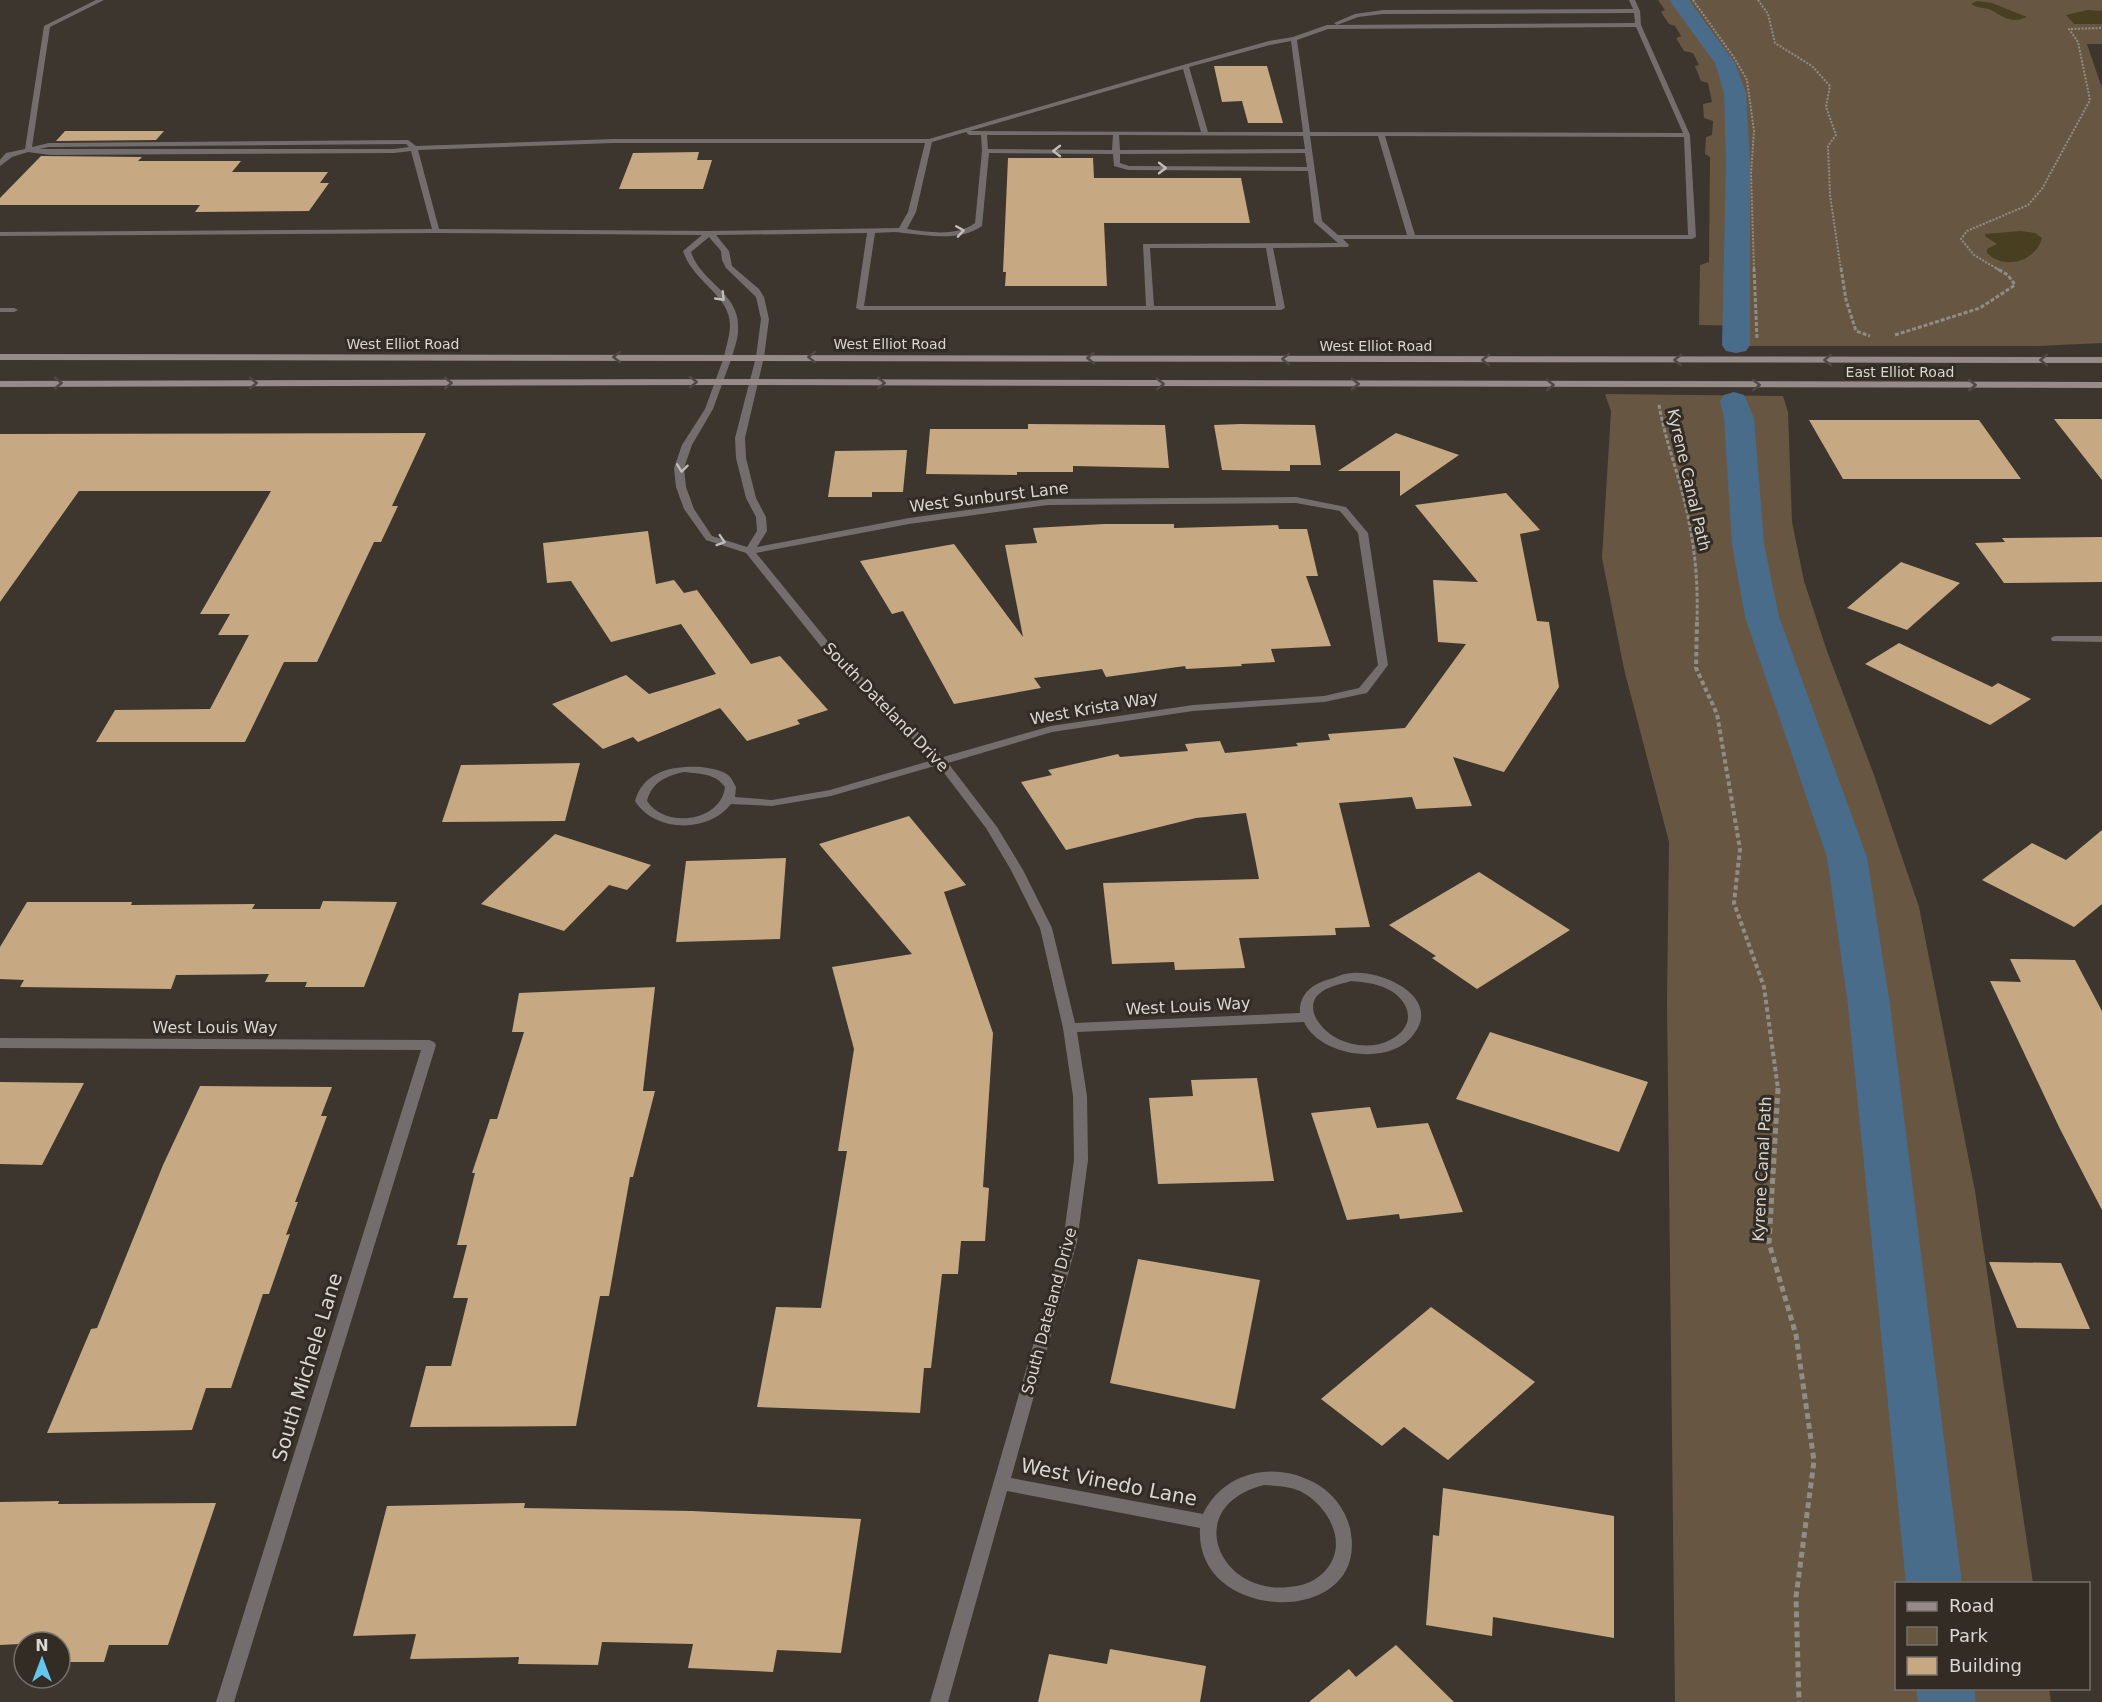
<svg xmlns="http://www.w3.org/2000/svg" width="2102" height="1702" font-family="'DejaVu Sans',sans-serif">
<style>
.green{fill:#675742}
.sand{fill:#473f1f}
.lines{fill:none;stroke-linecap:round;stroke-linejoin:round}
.canal{fill:#496c8a;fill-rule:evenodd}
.building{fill:#c6a882}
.path-far3{stroke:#908c86;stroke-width:2;stroke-dasharray:2 1.5;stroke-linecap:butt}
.path-far2{stroke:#908c86;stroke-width:3;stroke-dasharray:4 2;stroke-linecap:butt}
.path-far1{stroke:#908c86;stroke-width:4;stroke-dasharray:4.5 3;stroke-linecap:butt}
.path{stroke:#908c86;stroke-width:5;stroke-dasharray:6 4;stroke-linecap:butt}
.service{fill:#736e6d;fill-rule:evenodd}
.minor{fill:#736e6d;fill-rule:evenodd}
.secondary{fill:#958c8a;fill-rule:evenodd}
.oneway{stroke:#c0bdb9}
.oneway2{stroke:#504943}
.labels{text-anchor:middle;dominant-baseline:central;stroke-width:6;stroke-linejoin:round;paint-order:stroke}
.far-street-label{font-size:14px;fill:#dad7d2;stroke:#322c25}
.street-label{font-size:16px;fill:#dad7d2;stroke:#322c25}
.near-street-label{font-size:20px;fill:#dad7d2;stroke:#322c25}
</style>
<rect width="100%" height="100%" fill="#3c362f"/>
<path class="green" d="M1658,0H2102V44H2087L2102,88V343L2037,346H1747L1745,326L1699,325L1700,265L1709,262L1710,157L1705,154L1706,137L1712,135L1713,121L1704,118L1703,104L1712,102L1708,83L1701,81L1695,66L1699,65L1693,53L1684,51L1676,38L1681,36L1675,26L1669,24L1661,12L1665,10Z
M1605,394L1783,396L1788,412L1792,522L1804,581L1827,651L1874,775L1919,907L1975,1191L2033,1583L1896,1584V1688L2049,1689L2051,1702H1675L1667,1001L1669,842L1624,669L1602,558L1611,411Z"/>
<path class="sand" d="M1977,1L1992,3L2027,17C2013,23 2006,19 1995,12C1988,7 1978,9 1971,4Z
M2088,10L2102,11V24H2074L2066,15Z
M2021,231L2035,233L2042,238C2036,261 2005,271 1987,253V249L1997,244L1986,237L1985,234Z"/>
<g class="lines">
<path class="canal" d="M1669,0H1689L1735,63L1746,93L1750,162V345L1746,351L1736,353L1726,351L1722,345L1726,162L1724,93L1715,63Z
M1734,392L1744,395L1754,418L1764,544L1779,617L1867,857L1890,1005L1962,1584H1906L1848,1005L1827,857L1745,617L1732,544L1724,418L1720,401L1724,395Z
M1916,1688H1974L1976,1702H1918Z"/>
</g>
<path class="building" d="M1214,66H1267L1283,123H1248L1242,101L1222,102Z
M65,131H164L156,140L56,141Z
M699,152L697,160H712L703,189H619L633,153Z
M41,156L142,157L138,161H241L232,172H328L320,183H329L309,211L195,212L200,205H0V198Z
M1008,158H1093L1094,178H1241L1250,223H1104L1107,286H1005L1006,272H1003Z
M2054,419H2102V480Z
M1809,420H1979L2021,479H1843Z
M1028,424L1165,425L1169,468L1073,466V472H1017V475L926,474L930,429H1028Z
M1241,424L1315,425L1321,465H1290V471L1222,470L1214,425Z
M426,433L392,506H398L381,542H374L317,662H284L245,742H96L115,710L210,709L249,635H218L230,614H200L271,491H79L0,602V434Z
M1396,433L1459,455L1400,496V471H1338Z
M907,450L903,492H872V497H828L835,451Z
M1506,493L1540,530L1520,534L1537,621L1549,622L1559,687L1504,772L1453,757L1472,806L1416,809L1412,797L1339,803L1370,927L1335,928L1336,935L1239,938L1245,968L1175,970L1174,962L1112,964L1103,883L1259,879L1246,813L1196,818L1066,850L1021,782L1052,775L1048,770L1118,754L1120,757L1188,751L1185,744L1220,741L1225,753L1298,746L1296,743L1330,740L1328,734L1405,728L1466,644L1438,642L1433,580L1478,582L1415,505Z
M1104,524H1174V528L1278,525L1279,529H1307L1318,576H1306L1331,646L1271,649L1275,662L1241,664L1242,666L1186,669L1185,666L1106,677L1102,669L1034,678L1041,688L954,704L903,611L892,614L860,561L954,544L1023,637L1005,545L1037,543L1033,528Z
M648,531L656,584L674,580L684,593L697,590L751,664L780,656L828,710L797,720L800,724L747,741L720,708L638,742L633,737L603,749L552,704L626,675L649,694L716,674L681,624L611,642L571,581L547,583L543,543Z
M2102,537V582L2004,583L1975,543L2005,542L2002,538Z
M1901,562L1960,583L1907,630L1847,608Z
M1899,643L1992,687L1998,683L2031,699L1990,725L1865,664Z
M580,763L565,821L442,822L461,765Z
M909,816L966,885L944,892L993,1033L983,1187L989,1188L985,1241H961L958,1274H942L931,1368H924L920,1413L757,1407L776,1307L821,1308L847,1151H838L854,1049L832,967L912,954L819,844Z
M2102,830V904L2074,927L1982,880L2032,843L2066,860Z
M555,834L651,865L627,890L609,885L564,931L481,904Z
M786,858L780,939L676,942L686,861Z
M1479,872L1570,930L1477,989L1432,958L1436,956L1389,925Z
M323,901L397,902L364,987H305L307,982H265L269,974L176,975L171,989L20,987L24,980L0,979V947L27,902H132L131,905L255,904L252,909H320Z
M2010,959L2075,960L2102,1011V1210L2060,1129L1990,981L2021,982Z
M655,987L643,1091H655L633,1177H630L609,1296H600L576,1426L410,1427L426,1366H451L468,1298H453L467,1245H457L475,1173H472L490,1119H497L524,1032H512L519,993Z
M1490,1032L1648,1082L1619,1152L1456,1099Z
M1257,1078L1274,1181L1158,1184L1149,1098L1193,1096L1191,1080Z
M0,1082L84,1083L42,1165L0,1164Z
M200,1086L332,1087L321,1116H327L295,1202H298L286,1235L290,1234L269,1294H263L231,1388H206L192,1430L47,1433L91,1329L97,1328L163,1165Z
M1370,1107L1377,1128L1428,1123L1463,1212L1400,1219L1399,1214L1347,1220L1311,1113Z
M1138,1259L1260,1280L1235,1409L1110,1383Z
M1989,1262L2061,1263L2090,1329L2017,1328Z
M1431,1307L1535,1382L1448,1460L1404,1427L1382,1446L1321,1399Z
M1443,1488L1614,1516V1638L1493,1617L1492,1636L1426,1625L1433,1535L1439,1536Z
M59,1501L58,1504L216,1503L168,1645H109L104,1662H60V1642L0,1645V1502Z
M525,1503L524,1508L692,1511L861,1519L841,1653L777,1650L773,1672L688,1668L693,1644L602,1642L598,1665L518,1664L519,1657L410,1659L416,1634L353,1636L387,1506Z
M1396,1645L1454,1702H1309L1349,1669L1356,1677Z
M1110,1649L1206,1666L1200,1702H1038L1049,1654L1107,1664Z"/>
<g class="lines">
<path class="path-far3" d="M1693,0L1735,59L1747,80L1754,131L1751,173L1754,270
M1758,0L1768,14L1775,43L1812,66L1830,86L1826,107L1836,135L1828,146L1830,195L1841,270
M1999,270L1974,255L1961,239L1967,231L2028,205L2042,189L2090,100L2078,42L2069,29L2102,28"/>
<path class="path-far2" d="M1754,268L1757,339
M1841,268L1846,300L1856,331L1870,336
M1895,335L1980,308L2015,285L2008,275L1996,268
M1659,405C1666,445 1682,482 1689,522C1696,556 1698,589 1697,623"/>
<path class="path-far1" d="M1697,622L1696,668L1717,714L1740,849L1734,903L1764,987L1778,1089"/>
<path class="path" d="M1778,1088L1769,1243L1796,1335L1814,1461L1796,1597L1799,1702"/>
<path class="service" d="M96,0H104L50,27L32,147L49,143L408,140L416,146L613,139H929L1183,65L1269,41L1293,37L1327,25L1635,23L1634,13L1383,14L1358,17L1337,25L1334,23L1355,14L1383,10L1633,9L1629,0H1635L1640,11L1641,25L1690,135L1696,237L1692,239H1343L1349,245L1348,247L1273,248L1285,308L1281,310H860L856,308L867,233L716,235L729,251L732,266L759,289L764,297L769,319L764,357L760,360L756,357L761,319L756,297L726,268L722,260L721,251L709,237L691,252C700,281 738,293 738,325C739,336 735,346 732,357L728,360L724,357C726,346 730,336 730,325C730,295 693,282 683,251L702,235L436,233L0,236V232L432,229L411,151L394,153L50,155L28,152L12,157L0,166V160L6,153L25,149L44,26ZM1636,27L1683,133L1310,132L1297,40L1328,29ZM1291,41L1303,132H1208L1189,67L1270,45ZM1183,69L1201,132L970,131ZM966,132L969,135H981L982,151L975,223C956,237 928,232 907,229L916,212L932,142ZM987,135H1113L1112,150L988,149ZM1119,135L1303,136L1305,149L1120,150ZM1310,136H1378L1407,235H1338L1322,221ZM1385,136L1684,137L1688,235H1415ZM613,143H925L908,212L899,228L710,231L439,229L418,150ZM406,144L409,147L394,149H39L49,147ZM989,153L1113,154L1114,166L1128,170L1308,171L1314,222L1338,243L1143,244L1146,306H864L875,233C884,233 894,231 903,233C929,235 959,242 982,226ZM1305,153L1307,167L1129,166L1120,163V154ZM1150,248H1266L1276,306H1154Z
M0,308H14L18,310L14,312H0Z"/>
<path class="minor" d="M728,354L732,357L713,409L692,445L684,468L686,487L694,509L712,536L747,547L757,531L756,517L746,498L736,458L735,438L756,357L760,354L764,357L745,438L746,458L756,498L766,517L767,531L757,547L909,518L1048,499L1296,497L1346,507L1368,533L1388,665L1367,693L1324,702L1193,711L1052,732L948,763L997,827L1023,870L1052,928L1075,1023L1300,1013C1299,994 1312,984 1330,979C1337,977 1344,973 1352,973C1382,970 1442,997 1414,1034C1391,1067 1320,1057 1304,1022L1077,1032L1087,1096L1088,1160L1077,1242L1011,1478L1203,1514C1225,1469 1279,1460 1320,1486C1336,1496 1349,1516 1351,1534C1366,1628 1194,1624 1200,1528L1007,1491L948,1702H930L1063,1242L1074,1160L1073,1096L1063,1028L1040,928L1011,870L986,828L938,765L831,796L772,806L731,804C709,833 655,833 635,801C643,771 674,765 701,767C709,768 722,770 728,775C732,778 734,784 736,787L735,797L772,800L830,790L933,760L827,654L746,553L706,540L684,509L676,487L674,468L682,445L705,409L724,357ZM1296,503L1340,511L1358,533L1378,665L1359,688L1324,696L1193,705L1051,726L943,757L835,650L756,553L909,524L1048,505ZM684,772C700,774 715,773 725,787C721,822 665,829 647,801C652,782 666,776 684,772ZM1351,981C1362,982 1373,983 1383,987C1409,997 1420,1025 1390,1040C1365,1053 1327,1042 1315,1016C1313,1012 1312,1004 1315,999C1322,987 1339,985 1351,981ZM1264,1485C1276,1486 1289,1486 1300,1491C1328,1505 1350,1544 1325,1571C1315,1582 1302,1586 1288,1587C1218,1595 1181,1506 1264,1485Z
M2056,636H2102V642L2052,641L2051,639L2052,637Z
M0,1038L429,1040L434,1042L436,1045L234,1702H216L421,1050L0,1048Z"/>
<path class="secondary" d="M0,354L2102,357V363L0,360Z
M717,379L2102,382V388L717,385L0,387V381Z"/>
</g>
<defs><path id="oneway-chevron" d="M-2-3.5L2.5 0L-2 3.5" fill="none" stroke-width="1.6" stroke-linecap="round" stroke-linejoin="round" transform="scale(1.5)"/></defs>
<g class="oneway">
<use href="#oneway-chevron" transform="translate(1057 151) rotate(-180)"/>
<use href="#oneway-chevron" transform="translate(1162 168)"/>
<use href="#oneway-chevron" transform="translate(960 231) rotate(-9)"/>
<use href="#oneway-chevron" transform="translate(721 297) rotate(46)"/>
<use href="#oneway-chevron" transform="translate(682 468) rotate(97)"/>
<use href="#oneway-chevron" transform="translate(721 541) rotate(18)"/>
</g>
<g class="oneway2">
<use href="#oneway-chevron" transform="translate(617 357) rotate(-180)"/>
<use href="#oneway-chevron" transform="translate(812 357) rotate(-180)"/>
<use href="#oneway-chevron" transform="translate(1091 358) rotate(-180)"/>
<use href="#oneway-chevron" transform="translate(1286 359) rotate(-180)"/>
<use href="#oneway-chevron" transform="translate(1486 360) rotate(-180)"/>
<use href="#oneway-chevron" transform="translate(1678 360) rotate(180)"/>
<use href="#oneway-chevron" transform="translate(1828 360) rotate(180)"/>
<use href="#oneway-chevron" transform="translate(2044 360) rotate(180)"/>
<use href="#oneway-chevron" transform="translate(693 382)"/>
<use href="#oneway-chevron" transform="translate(58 383)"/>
<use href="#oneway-chevron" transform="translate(253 383)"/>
<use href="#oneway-chevron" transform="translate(448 383)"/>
<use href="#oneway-chevron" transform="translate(881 383)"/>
<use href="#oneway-chevron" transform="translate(1160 384)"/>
<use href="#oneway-chevron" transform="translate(1355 384)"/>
<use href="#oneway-chevron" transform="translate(1550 385)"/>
<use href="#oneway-chevron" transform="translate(1756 385)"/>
<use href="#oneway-chevron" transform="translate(1972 385)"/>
</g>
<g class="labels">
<g class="far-street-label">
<text x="403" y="344">West Elliot Road</text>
<text x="890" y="344">West Elliot Road</text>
<text x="1376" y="346">West Elliot Road</text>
<text x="1900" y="372">East Elliot Road</text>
</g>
<g class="street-label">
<text transform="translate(1689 480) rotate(77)">Kyrene Canal Path</text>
<text transform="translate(989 497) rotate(-7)">West Sunburst Lane</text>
<text transform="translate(886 707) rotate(46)">South Dateland Drive</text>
<text transform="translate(1094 708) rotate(-10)">West Krista Way</text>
<text transform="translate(1188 1006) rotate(-3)">West Louis Way</text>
<text x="215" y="1027">West Louis Way</text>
<text transform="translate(1762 1169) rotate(-87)">Kyrene Canal Path</text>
<text transform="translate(1049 1311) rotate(-75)">South Dateland Drive</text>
</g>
<g class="near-street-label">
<text transform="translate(307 1367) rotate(-73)">South Michele Lane</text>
<text transform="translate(1109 1482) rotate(11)">West Vinedo Lane</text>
</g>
</g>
<rect x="1895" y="1582" width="195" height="108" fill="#322c25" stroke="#75706a" stroke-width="1.5"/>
<rect x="1907" y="1602" width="30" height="9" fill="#958c8a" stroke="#75706a" stroke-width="1.5"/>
<text x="1949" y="1612" font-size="18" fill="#dad7d2">Road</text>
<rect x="1907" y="1627" width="30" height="18" fill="#675742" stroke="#75706a" stroke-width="1.5"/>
<text x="1949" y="1642" font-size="18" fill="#dad7d2">Park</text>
<rect x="1907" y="1657" width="30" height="18" fill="#c6a882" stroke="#75706a" stroke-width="1.5"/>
<text x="1949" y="1672" font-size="18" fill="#dad7d2">Building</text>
<g transform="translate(42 1660)"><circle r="28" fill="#322c25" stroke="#75706a" stroke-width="1.5"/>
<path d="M0-4.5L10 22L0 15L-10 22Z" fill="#64c5ee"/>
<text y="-9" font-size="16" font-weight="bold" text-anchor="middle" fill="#dad7d2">N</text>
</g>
</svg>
